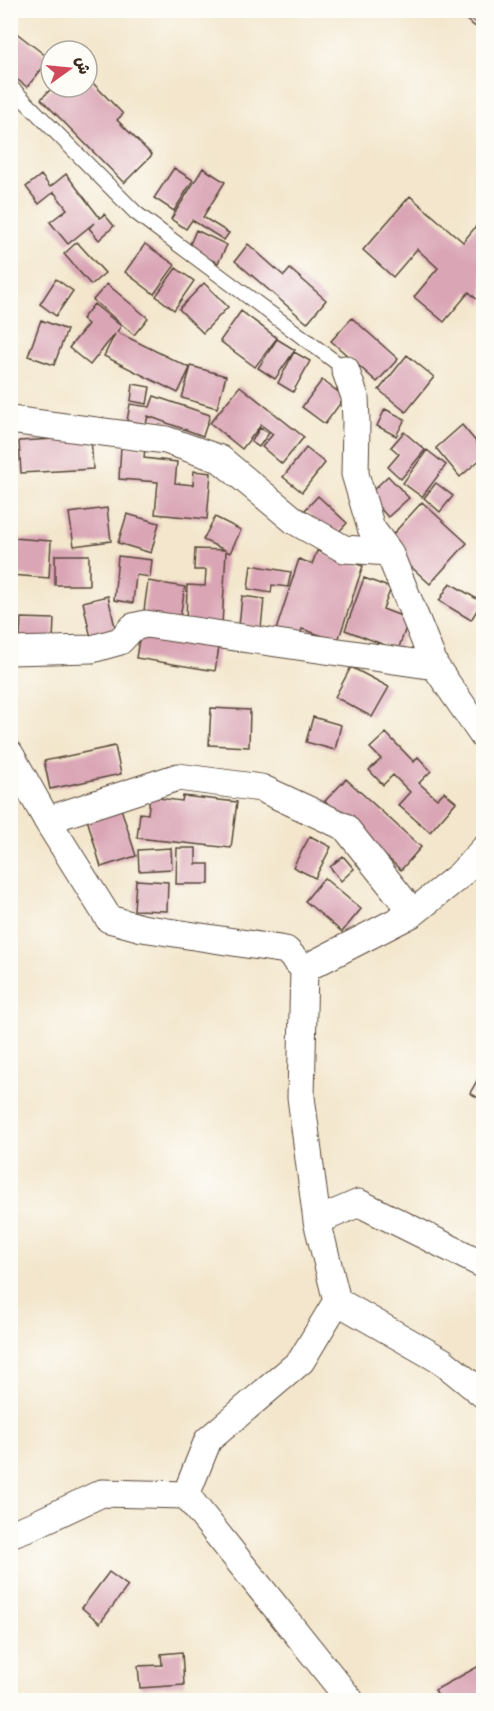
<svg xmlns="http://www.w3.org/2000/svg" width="494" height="1711" font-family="Delius,'Playpen Sans Arabic',sans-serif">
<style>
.building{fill:#daa6b6}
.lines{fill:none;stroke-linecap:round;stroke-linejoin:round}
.lane-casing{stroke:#574638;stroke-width:16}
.street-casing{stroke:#574638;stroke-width:29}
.lane{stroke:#fff;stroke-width:14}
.street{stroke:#fff;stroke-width:27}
</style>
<rect width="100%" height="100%" fill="#fdfcf7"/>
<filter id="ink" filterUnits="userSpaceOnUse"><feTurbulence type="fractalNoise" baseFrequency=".0167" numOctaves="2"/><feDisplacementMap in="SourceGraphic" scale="12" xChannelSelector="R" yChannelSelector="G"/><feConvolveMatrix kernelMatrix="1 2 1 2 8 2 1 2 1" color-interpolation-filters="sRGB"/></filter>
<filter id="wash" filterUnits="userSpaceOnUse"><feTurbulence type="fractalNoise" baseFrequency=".008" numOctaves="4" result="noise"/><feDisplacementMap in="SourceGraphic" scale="24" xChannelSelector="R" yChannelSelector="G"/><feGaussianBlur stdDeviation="1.35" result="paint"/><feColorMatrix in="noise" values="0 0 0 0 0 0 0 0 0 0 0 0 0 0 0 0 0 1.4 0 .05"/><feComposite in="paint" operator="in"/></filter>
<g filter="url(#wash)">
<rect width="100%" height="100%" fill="#f3e6cc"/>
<g id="blocks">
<path class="building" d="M452,10H483V32Z
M10,28L50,59L27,87L10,74Z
M87,77L123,114L117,120L152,155L124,183L41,99L53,87H87Z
M174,168L193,180L174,211L154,198Z
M203,168L225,182L203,217L229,233L224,240L192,220L186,229L171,219Z
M66,174L100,218L104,214L114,226L99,240L89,228L94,223L68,244L50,222L67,209L54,192L39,204L26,187L41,175L50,187Z
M410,196L463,242L483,218V305L469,292L444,322L414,297L438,268L417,249L393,277L363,250Z
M196,230L227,245L218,263L188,249Z
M77,242L105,273L91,285L64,254Z
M145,244L175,265L154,294L125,272Z
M248,244L284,276L290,269L326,300L307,323L235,261Z
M176,268L194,281L174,310L156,296Z
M56,279L73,291L56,316L40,304Z
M204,283L228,307L203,333L179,309Z
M107,284L148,318L134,335L93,300Z
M94,304L121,326L117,332L190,368L178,393L104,356L115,334L90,365L69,348L88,324L82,319Z
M241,311L277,338L255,367L220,341Z
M352,318L398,359L377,382L331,341Z
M41,320L67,330L54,365L28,356Z
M277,339L295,350L275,379L258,368Z
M294,352L310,361L293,392L278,383Z
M407,355L434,377L406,412L379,390Z
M191,366L226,376L217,408L182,398Z
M322,380L345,397L325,424L302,407Z
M133,384L150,387L147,404L131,401Z
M240,386L304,437L282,464L262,447L273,434L261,425L242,449L210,423Z
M154,396L210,415L203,436L148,416L146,424L127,421L130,404L150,407Z
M385,409L405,419L396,436L377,426Z
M462,425L483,450V457L460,477L436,448Z
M260,428L269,433L259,447L251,442Z
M404,432L425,450L401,479L388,467L399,454L391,447Z
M91,437L93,469L21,473L19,441Z
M121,446L145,448L144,458L177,462L175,483L193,485L194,471L211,473L207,519L155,514L158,482L119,479Z
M306,448L325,463L302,492L283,477Z
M427,450L446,465L422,497L403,483Z
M388,476L409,498L388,517L368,495Z
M436,483L453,496L440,512L424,498Z
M318,496L347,523L334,537L305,510Z
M422,502L467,543L430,584L385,543Z
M107,508L111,541L74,546L69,513Z
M127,514L159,523L151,553L118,543Z
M215,517L241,530L230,553L226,551L222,625L186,624L187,585L205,586L206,570H194L195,549L225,550L203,540Z
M13,538L51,541L49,578L10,575Z
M317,551L363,566L338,641L302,629L299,638L276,630L299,559L312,564Z
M55,555H89V585H55Z
M118,556L152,560L150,577L136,575L133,603L114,600Z
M251,565L291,572L288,587L272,585L271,593L248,589Z
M364,578L391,588L383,609L409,619L398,650L345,630Z
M148,581L185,587L179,624L143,618Z
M450,583L482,602L471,620L439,601Z
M108,596L116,632L91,638L83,602Z
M242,596L264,599L261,628L239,626Z
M21,618L54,619L53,640L20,638Z
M141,628L220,642L215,671L136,658Z
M351,667L389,687L372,717L335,697Z
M211,708L250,710L249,747L209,745Z
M313,717L341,725L335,750L306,742Z
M386,733L414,762L418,757L431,771L419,783L437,799L444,792L456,802L430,832L398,805L410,792L393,775L383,785L369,770L381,759L370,748Z
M115,746L121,774L50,789L44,761Z
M346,779L421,847L401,870L325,801Z
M183,796L237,802L231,848L137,838L140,813L148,814L150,797L182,801Z
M119,802L136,856L101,867L85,812Z
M310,836L331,847L315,878L293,867Z
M171,848L172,869L139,871L138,850Z
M177,848H196V864H209V884H176Z
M343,856L354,869L341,881L330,867Z
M324,878L361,909L342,932L305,901Z
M136,880L168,882L167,911L134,910Z
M483,1070V1101L470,1093Z
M109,1572L128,1586L100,1623L82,1608Z
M182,1652L184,1685L140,1688L138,1666L162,1665L161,1654Z
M479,1666L483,1674V1700H441L435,1690Z"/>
</g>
</g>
<g filter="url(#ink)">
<use href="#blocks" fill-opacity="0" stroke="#574638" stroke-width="1.5"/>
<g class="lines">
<defs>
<path id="lane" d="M471,10L484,19
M10,86L136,213L345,369"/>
<path id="street" d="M345,369L355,397L356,422L355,474L371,528L389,552L435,666L484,737
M10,420L166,440L220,459L295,521L344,549L389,552
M10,651L92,649L120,641L133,627L146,624L435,666
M10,754L47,820L109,919L142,928L286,950L304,969L301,1097L317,1221L337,1301L301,1361L208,1440L186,1495
M47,820L178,777L261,788L345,827L413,913
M304,969L413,913L460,875L484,849
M317,1221L359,1203L484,1265
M337,1301L442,1361L484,1395
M10,1534L34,1525L102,1493L186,1495L350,1700"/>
</defs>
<use href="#lane" class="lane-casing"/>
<use href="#street" class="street-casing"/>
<use href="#lane" class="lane"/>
<use href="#street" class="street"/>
</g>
</g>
<rect width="494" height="1711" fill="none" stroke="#fdfcf7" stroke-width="36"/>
<g transform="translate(69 69) rotate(75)"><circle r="28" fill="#fdfcf7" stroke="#afa8a0" stroke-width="1.5"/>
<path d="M0-4.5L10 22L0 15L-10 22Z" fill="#d1495b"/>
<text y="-9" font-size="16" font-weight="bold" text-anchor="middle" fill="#3b2a1e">ش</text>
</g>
</svg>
